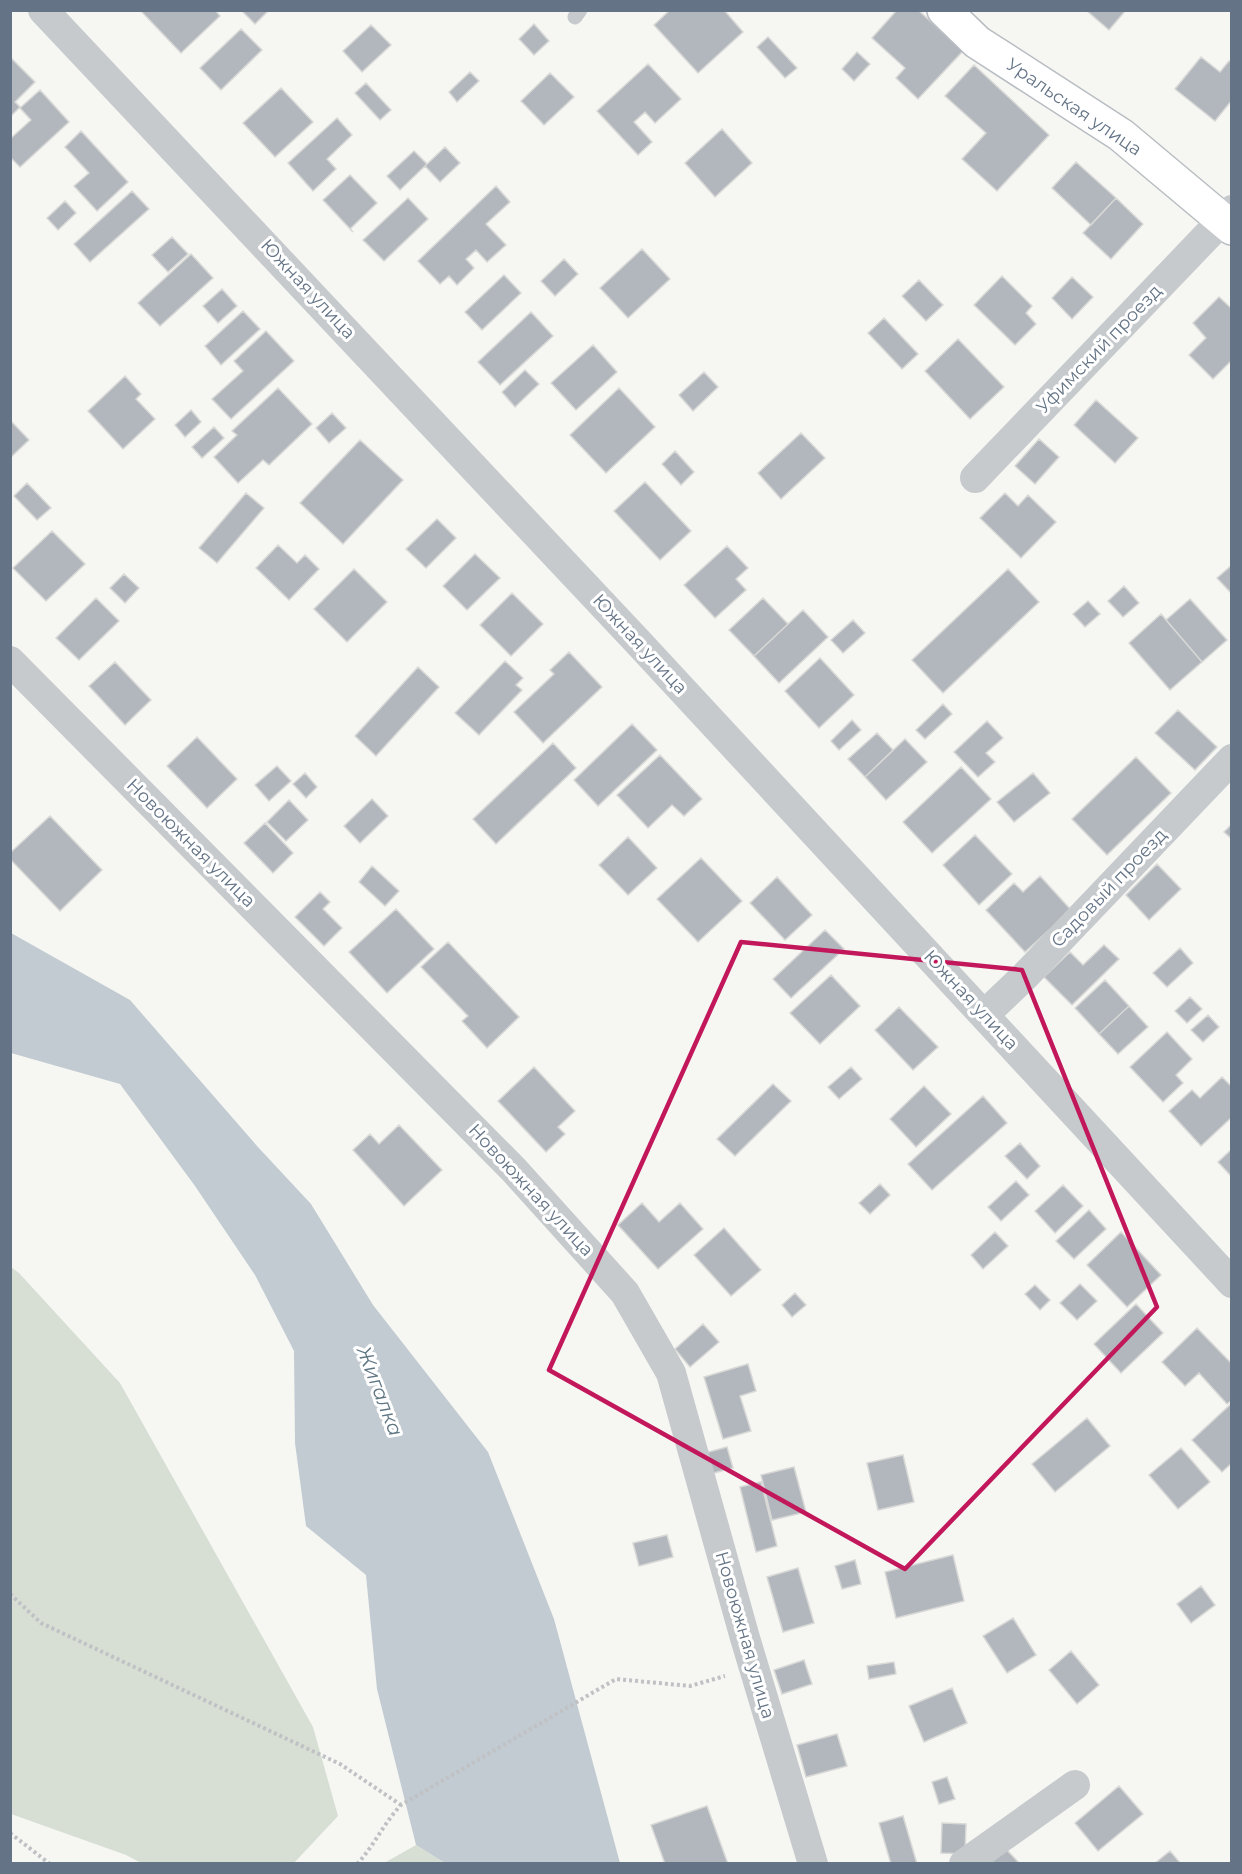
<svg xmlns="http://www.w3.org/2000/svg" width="1242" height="1874" font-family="Montserrat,sans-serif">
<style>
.green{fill:#d7dfd4}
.water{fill:#c2cbd1}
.building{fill:#b1b7bd;stroke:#d8d8d6;stroke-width:1.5}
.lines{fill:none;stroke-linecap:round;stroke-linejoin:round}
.secondary-casing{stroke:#b8bdc2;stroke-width:36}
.path{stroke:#c0c1c4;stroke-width:4;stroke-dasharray:3 3;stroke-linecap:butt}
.lane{stroke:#c6cacd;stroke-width:15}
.street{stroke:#c6cacd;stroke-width:30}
.secondary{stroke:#fff;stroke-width:33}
.marked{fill:none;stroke:#c2185b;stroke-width:4.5;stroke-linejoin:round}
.labels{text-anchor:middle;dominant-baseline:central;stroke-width:6;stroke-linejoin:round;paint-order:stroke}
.street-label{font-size:18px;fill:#647486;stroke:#fff}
.water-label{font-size:20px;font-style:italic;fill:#5f7683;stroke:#fff}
</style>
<rect width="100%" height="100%" fill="#f6f7f3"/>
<path class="green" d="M11,1267L19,1273L120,1383L313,1727L338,1816L294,1863H141L126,1855L11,1814Z
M416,1845L445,1863H384Z"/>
<path class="water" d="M11,933L130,1000L257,1146L311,1204L373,1305L488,1452L554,1619L620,1863H445L416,1845L377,1689L366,1575L306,1526L295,1443L294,1351L255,1275L195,1186L120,1084L11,1053Z"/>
<path class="building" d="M140,10H215L220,16L181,53Z
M241,10H269L255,24Z
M670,10H724L743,32L698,73L654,25Z
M897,10H918L963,51L918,99L896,78L905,68L872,38Z
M1086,10H1126L1109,30Z
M534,24L549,41L534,55L519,39Z
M371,25L391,45L362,72L343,51Z
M241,29L262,50L221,90L200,68Z
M768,37L797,68L785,78L757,47Z
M857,52L870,64L854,81L842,69Z
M10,57L35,82L15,102L20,107L10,117Z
M1201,57L1220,72L1229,61L1232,63V100L1215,121L1175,89Z
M648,64L681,99L655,123L645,112L634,122L652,142L638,155L597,111Z
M974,65L1049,135L997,191L962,159L986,133L945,96Z
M470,72L479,81L457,102L449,92Z
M550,73L574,97L544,125L521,101Z
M366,83L391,110L380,120L355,93Z
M281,88L313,122L275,157L243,123Z
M40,90L69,122L20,167L10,157V139L31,120L20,108Z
M337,118L352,135L327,159L336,169L313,191L288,163Z
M722,129L752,163L715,197L685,163Z
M81,131L128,182L97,211L74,186L89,173L65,147Z
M445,147L460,163L440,182L425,166Z
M414,151L427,164L400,190L387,176Z
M1076,162L1116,198L1091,225L1052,188Z
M350,175L377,203L350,229L353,232L323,200Z
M496,186L510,202L486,224L506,245L487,262L476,250L466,259L474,268L457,285L449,276L440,284L418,261Z
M132,191L149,209L90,262L74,244Z
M408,198L428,219L384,261L363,240Z
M1116,198L1143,224L1111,259L1083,233Z
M65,201L76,213L58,230L47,218Z
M172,237L188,254L168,272L152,255Z
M642,249L670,279L628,318L600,288Z
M191,254L213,278L160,326L138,303Z
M564,259L578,274L555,296L541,281Z
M504,275L521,293L482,330L465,312Z
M1002,276L1032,306L1026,313L1036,324L1015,345L974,305Z
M1072,277L1093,297L1072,319L1052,298Z
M919,280L943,305L926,321L902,296Z
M222,289L237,306L218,323L203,306Z
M1219,297L1232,309V360L1213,379L1189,355L1206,338L1193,323Z
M243,311L260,329L221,365L205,346Z
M531,312L553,336L500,385L478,362Z
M884,318L918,354L902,369L868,333Z
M266,331L294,361L231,419L212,399L243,371L234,361Z
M958,339L1004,387L970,419L925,371Z
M593,345L617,372L576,410L551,383Z
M525,370L539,384L515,407L502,392Z
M704,372L718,387L693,411L679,395Z
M125,376L141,394L136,399L155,419L123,449L88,411Z
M278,388L312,424L269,465L263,460L238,483L214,457L237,435L232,431Z
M619,388L655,427L606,473L570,435Z
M1096,400L1138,438L1115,463L1074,425Z
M191,410L201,422L185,437L175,425Z
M332,413L346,428L329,443L316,428Z
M10,420L29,440L10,458Z
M214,427L224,438L202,458L192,447Z
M801,433L825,458L781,499L758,473Z
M1039,439L1059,457L1035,484L1015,466Z
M360,440L403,480L343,544L300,503Z
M675,451L694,472L681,485L662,464Z
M645,482L691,531L660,560L614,511Z
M27,483L51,508L37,520L14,496Z
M246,493L264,508L217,563L199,548Z
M1005,493L1018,506L1028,495L1056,522L1021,558L980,518Z
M437,519L456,538L426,568L406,549Z
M52,531L85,564L46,601L13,568Z
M278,545L297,563L305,555L319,569L289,600L256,568Z
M727,546L748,568L736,579L746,590L715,618L684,585Z
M475,554L500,578L467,610L443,586Z
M1232,565V594L1217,578Z
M354,569L387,602L347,642L314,609Z
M1008,569L1039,602L943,693L912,660Z
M124,574L139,588L125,603L110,588Z
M1124,586L1139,603L1123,617L1108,601Z
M512,593L543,624L511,656L480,625Z
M96,598L119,621L79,660L56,638Z
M763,598L788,624L754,656L729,630Z
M1190,599L1227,640L1202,662L1166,620Z
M1088,601L1100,614L1085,627L1073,614Z
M803,610L828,637L779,683L754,656Z
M1161,614L1202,662L1170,690L1129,643Z
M853,620L865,633L843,653L831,640Z
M569,652L602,687L543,743L514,712L554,674L550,670Z
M820,658L854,695L819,728L785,691Z
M505,661L523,678L516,685L522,690L479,735L455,713Z
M115,662L151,700L125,725L89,686Z
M418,667L439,687L376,756L355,736Z
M943,704L952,714L925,739L916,730Z
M1178,710L1217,747L1195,770L1155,733Z
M852,720L861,730L839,750L831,741Z
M987,721L1003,738L986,753L995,762L978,777L954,752Z
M632,724L657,750L598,806L574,780Z
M877,733L893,750L865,777L848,759Z
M197,737L237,779L207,808L167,766Z
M905,739L927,762L886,800L865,777Z
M553,743L576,768L496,844L473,819Z
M660,755L702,799L684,816L672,805L648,828L617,795Z
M1136,757L1171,793L1107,855L1072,819Z
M277,766L291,781L269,801L255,785Z
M961,767L991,799L932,853L903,822Z
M305,773L317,787L306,798L293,784Z
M1033,773L1050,793L1014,822L997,802Z
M372,799L388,816L360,843L344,826Z
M289,800L308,820L286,841L267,822Z
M50,816L102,870L60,911L10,859V853Z
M265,823L293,853L273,873L244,843Z
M1232,824V839L1224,832Z
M975,835L1012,874L979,905L943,865Z
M628,837L657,868L628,895L599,865Z
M701,858L742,901L698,942L657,899Z
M1157,864L1181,889L1149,920L1126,895Z
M372,866L399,891L385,906L359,882Z
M1040,876L1071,910L1025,952L986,910L1014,883L1023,892Z
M777,877L812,915L785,940L750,903Z
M320,892L330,902L323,909L342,928L324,946L295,917Z
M396,909L434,949L387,993L349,952Z
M825,930L844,949L791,998L773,979Z
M448,942L519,1017L487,1048L462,1021L468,1016L421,967Z
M1104,945L1119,959L1072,1005L1044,977L1070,952L1083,965Z
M1180,948L1193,963L1167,987L1153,973Z
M831,975L860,1006L820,1044L790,1013Z
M1105,980L1129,1006L1099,1034L1075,1008Z
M1190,997L1202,1009L1187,1023L1175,1011Z
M1129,1006L1148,1027L1118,1054L1099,1034Z
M899,1007L938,1047L913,1070L875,1030Z
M1208,1015L1219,1027L1203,1042L1191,1030Z
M1167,1032L1192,1059L1176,1075L1183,1083L1163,1102L1130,1067Z
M534,1067L575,1111L558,1127L565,1134L546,1152L498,1101Z
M851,1067L862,1079L839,1099L828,1087Z
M1222,1077L1232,1087V1117L1201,1146L1169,1111L1192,1090L1200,1098Z
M773,1084L791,1101L735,1156L717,1139Z
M924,1086L951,1114L916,1147L890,1119Z
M983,1096L1007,1123L932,1190L908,1164Z
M399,1125L442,1170L404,1206L353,1150L370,1134L379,1144Z
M1020,1143L1040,1166L1027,1179L1005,1156Z
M1232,1149V1177L1218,1162Z
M1016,1181L1029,1195L1001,1221L988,1207Z
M880,1184L890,1195L870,1214L859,1203Z
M1063,1185L1083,1206L1055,1233L1035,1211Z
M642,1203L659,1222L680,1203L703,1229L658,1269L618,1225Z
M1089,1210L1106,1229L1074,1259L1056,1241Z
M724,1228L761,1270L731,1296L694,1255Z
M995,1232L1008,1246L983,1269L971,1255Z
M1121,1232L1161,1275L1127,1307L1087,1265Z
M1080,1284L1097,1301L1077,1320L1060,1303Z
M1035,1285L1050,1300L1040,1310L1025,1294Z
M795,1293L806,1305L792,1317L782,1305Z
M1136,1304L1163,1333L1121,1373L1094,1344Z
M703,1324L719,1342L690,1367L675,1349Z
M1197,1328L1232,1364V1400L1227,1404L1199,1373L1185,1386L1162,1362Z
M748,1364L756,1391L740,1396L751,1431L723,1439L704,1377Z
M1232,1403V1463L1222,1472L1192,1440Z
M1087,1418L1110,1446L1055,1492L1032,1464Z
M727,1447L733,1468L710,1474L705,1453Z
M1181,1448L1210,1482L1178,1509L1149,1475Z
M903,1455L914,1502L878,1510L867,1463Z
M794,1467L806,1512L772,1520L761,1475Z
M761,1482L777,1546L756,1552L740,1487Z
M667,1535L673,1557L639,1566L633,1543Z
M953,1555L964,1601L896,1618L885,1572Z
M855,1560L861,1584L842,1589L835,1566Z
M798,1568L814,1623L783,1632L767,1577Z
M1201,1586L1215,1605L1191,1623L1177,1604Z
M1013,1618L1036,1655L1007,1673L983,1636Z
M1071,1651L1099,1685L1077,1704L1049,1670Z
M804,1660L812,1684L782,1694L774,1670Z
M894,1662L896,1674L869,1679L867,1666Z
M952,1688L967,1723L924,1742L909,1706Z
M837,1734L847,1766L806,1777L797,1745Z
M947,1777L955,1799L939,1804L932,1782Z
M1119,1786L1143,1814L1098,1851L1075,1823Z
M707,1806L728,1864H665L651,1825Z
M903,1816L917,1864H891L879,1823Z
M942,1823L966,1824L965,1854L941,1853Z
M1005,1848L1020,1864H990Z
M1170,1851L1181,1864H1154Z"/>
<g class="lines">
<defs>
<path id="secondary" d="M944,10L977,42L1121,135L1232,228"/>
</defs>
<use href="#secondary" class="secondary-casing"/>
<path class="path" d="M10,1594L41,1623L340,1764L401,1805
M10,1833L50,1864
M357,1864C374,1846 384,1823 401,1805L616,1679L690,1686L725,1676"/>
<path class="lane" d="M575,17L580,10"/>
<path class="street" d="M43,10L637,641L1232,1283
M975,478L1232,210
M10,661L514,1170L625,1293L671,1373L745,1638L813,1864
M984,1015L1025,976L1232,759
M964,1864L1075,1785"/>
<use href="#secondary" class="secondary"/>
</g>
<path class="marked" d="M741,942L1022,970L1157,1307L905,1569L549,1370Z"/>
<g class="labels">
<g class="street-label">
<text transform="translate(1074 107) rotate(34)">Уральская улица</text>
<text transform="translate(308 289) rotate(47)">Южная улица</text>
<text transform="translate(1099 349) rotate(-46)">Уфимский проезд</text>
<text transform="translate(640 644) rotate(47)">Южная улица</text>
<text transform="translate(191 843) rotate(45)">Новоюжная улица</text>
<text transform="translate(1109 888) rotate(-46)">Садовый проезд</text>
<text transform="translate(971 1000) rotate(47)">Южная улица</text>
<text transform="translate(531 1190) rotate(47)">Новоюжная улица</text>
<text transform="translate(745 1635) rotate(74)">Новоюжная улица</text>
</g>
<g class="water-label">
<text transform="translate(380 1391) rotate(69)">Жигалка</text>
</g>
</g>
<rect width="1242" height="1874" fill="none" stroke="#647486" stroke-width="24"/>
</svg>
